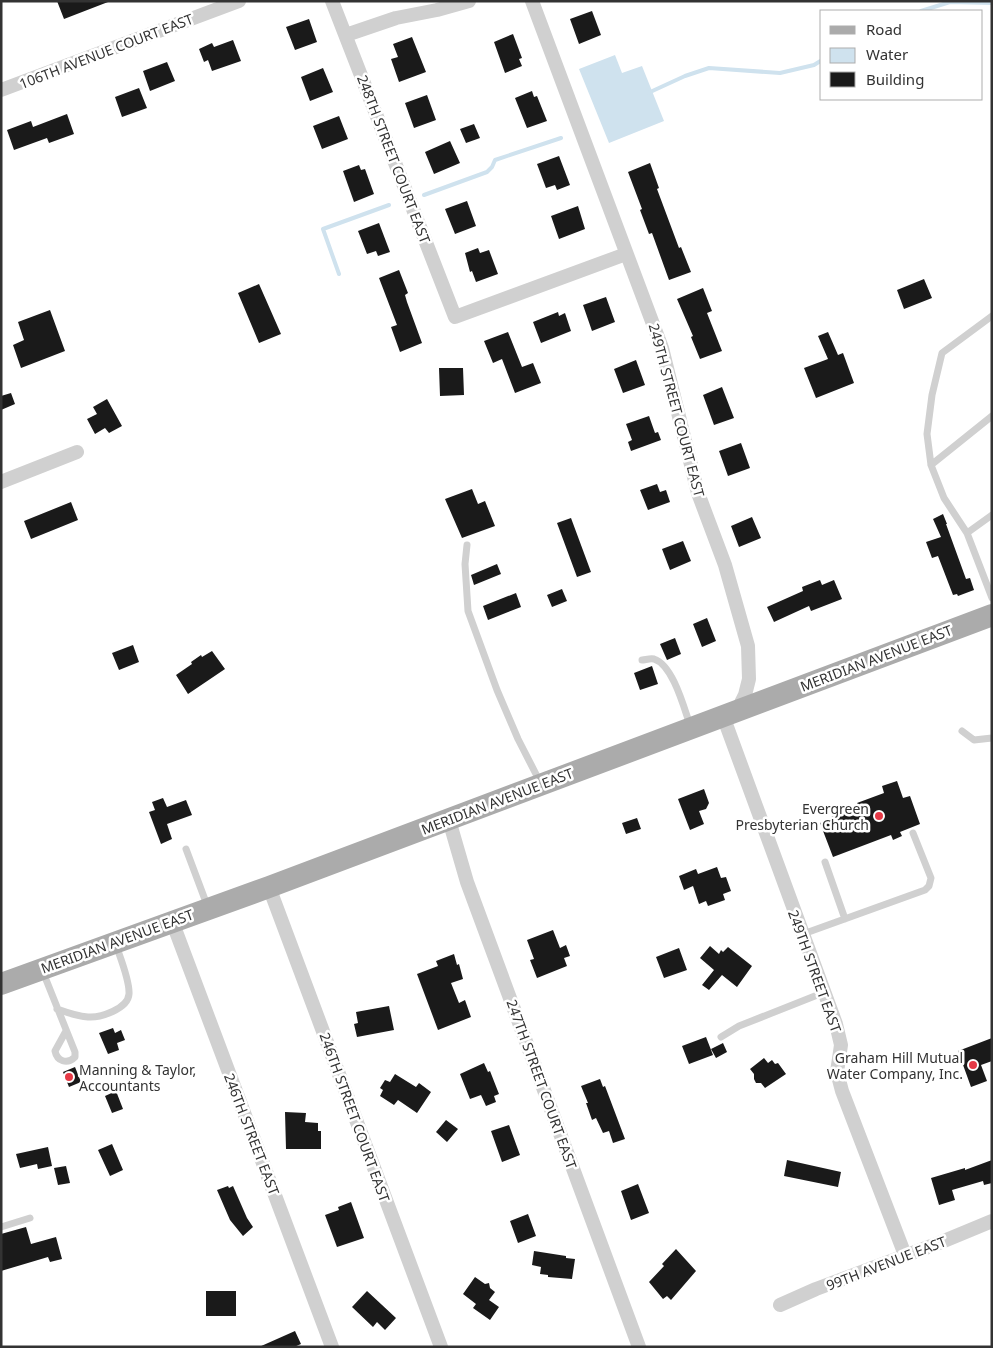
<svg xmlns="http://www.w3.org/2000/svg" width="993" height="1348" font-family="'Noto Sans',sans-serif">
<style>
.water{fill:#cfe2ee}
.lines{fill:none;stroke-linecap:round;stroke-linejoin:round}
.stream{stroke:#cfe2ee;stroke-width:4}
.building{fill:#1a1a1a}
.lane{stroke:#d0d0d0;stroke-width:7}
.street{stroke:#d0d0d0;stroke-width:14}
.primary{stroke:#ababab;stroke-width:22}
.poi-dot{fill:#e63946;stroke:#fff;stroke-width:2}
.labels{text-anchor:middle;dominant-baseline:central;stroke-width:5;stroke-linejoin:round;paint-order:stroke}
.street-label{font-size:14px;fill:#333;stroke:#fff}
.poi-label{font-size:14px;fill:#333;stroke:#fff;text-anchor:end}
</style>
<rect width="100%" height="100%" fill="#fff"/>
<path class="water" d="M615,55L622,73L642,66L664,121L609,143L579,69Z"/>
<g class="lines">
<path class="stream" d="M921,11L950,2L992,3
M648,93L685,76L709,68L780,73L814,65L822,60
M424,195L487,172L492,167L495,160L561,138
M339,274L323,229L389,205"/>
</g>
<path class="building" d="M57,1H108V2L64,19Z
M592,11L601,35L579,44L570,19Z
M309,19L317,42L295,50L286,27Z
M513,34L522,58L519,59L522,66L505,73L494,42Z
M412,37L426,72L399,82L391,59L398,57L393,44Z
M233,40L241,61L212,71L208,60L204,62L199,49L212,43L214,47Z
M167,62L175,81L150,91L143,71Z
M323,68L333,92L310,101L301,77Z
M139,88L147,108L122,117L115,97Z
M532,91L534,97L537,96L547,121L527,128L515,98Z
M427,95L436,120L414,128L405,103Z
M67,114L74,134L49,143L47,138L14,150L7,130L31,121L33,127Z
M339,116L348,139L322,149L313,126Z
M474,124L480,138L466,143L460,129Z
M450,141L460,163L434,174L425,152Z
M559,156L570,185L557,190L555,185L546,188L537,164Z
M650,163L659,188L657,189L679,248L681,247L691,272L669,280L652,233L649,234L640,210L642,209L628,172Z
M359,165L361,170L365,169L374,194L354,202L343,171Z
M467,201L476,226L455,234L445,209Z
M578,206L585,229L559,239L551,216Z
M379,223L390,252L378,256L376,251L367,254L358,231Z
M478,248L480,253L489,250L498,274L476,282L472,271L470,272L465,253Z
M399,270L408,293L405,295L407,302L422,343L400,352L391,327L397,325L379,278Z
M924,279L932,298L904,309L897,290Z
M259,284L281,334L259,343L238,293Z
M703,288L712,311L707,313L722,351L700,359L691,337L693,336L677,299Z
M606,297L615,322L592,331L583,305Z
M50,310L65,351L21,368L13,345L24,340L18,322Z
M558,312L559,316L565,313L571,331L541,343L533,322Z
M508,332L522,367L533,363L541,383L515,393L502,359L493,363L484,341Z
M828,332L838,355L843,353L854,383L816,398L804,368L828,359L818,336Z
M636,360L645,385L623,393L614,369Z
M439,368H463L464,395L440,396Z
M722,387L734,418L714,425L703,395Z
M11,393L15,404L1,410V396Z
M107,399L122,426L109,433L105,428L95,434L87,419L97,414L93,407Z
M649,416L655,433L658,432L661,440L631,451L628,442L632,440L626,424Z
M741,443L750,468L728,476L719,451Z
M657,484L660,492L666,490L670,502L648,510L640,490Z
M472,489L478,504L485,501L495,526L462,538L445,499Z
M71,502L78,520L31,539L24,521Z
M943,514L947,524H946L966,579L970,578L974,590L958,596L957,594L953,595L938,556L932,558L926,542L941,537L933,519Z
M752,517L761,538L739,547L731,526Z
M571,518L591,572L577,577L557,523Z
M683,541L691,561L670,570L662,549Z
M497,564L501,574L474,585L471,575Z
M820,580L822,585L834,580L842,599L811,611L809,606L774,622L767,607L803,591L802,587Z
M562,589L567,601L552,607L547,595Z
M516,593L521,607L488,620L483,606Z
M707,618L716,641L702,647L693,624Z
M675,638L681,654L667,660L660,644Z
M133,645L139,662L119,670L112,653Z
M212,651L225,669L188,694L176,675L192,664L191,662L201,655L202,657Z
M652,666L658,684L640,690L634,673Z
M897,781L903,798L910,796L920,824L900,832L902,836L893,840L891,835L833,857L820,823L859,808L857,803L884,793L882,786Z
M704,789L709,803L706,809L699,811L704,824L690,830L678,799Z
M163,798L167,807L186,800L192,815L167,824L172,839L161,844L149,812L155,810L152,802Z
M637,818L641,829L626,834L622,823Z
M717,867L721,878L726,877L731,891L723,894L725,900L708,906L706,901L699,904L693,886L684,890L679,876L696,869L698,874Z
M553,930L560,948L566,945L570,956L564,958L567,966L537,978L530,960L534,959L527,940Z
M710,946L719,954L721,950L723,952L728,947L752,966L737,987L722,975L709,990L702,985L714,970L700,958Z
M679,948L687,970L664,978L656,957Z
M454,954L457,965L459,964L463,979L451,983L459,1003L465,1000L471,1017L438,1030L417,974L438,966L436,961Z
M389,1006L394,1030L357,1037L354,1024L358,1023L356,1012Z
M113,1028L115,1033L121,1030L125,1040L117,1043L119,1050L108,1054L99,1033Z
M706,1037L713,1055L689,1064L682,1046Z
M992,1038V1061L981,1065L987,1081L971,1087L958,1051Z
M723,1043L727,1052L716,1058L711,1049Z
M764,1058L768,1063L772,1060L775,1064L778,1063L786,1074L765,1088L761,1083H756L754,1079V1074L750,1069Z
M484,1063L488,1072L490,1071L499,1094L494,1096L496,1102L486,1106L481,1095L470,1099L460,1074Z
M75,1067L81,1082L69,1087L63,1072Z
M395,1074L416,1087L419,1083L431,1092L417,1113L398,1100L394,1105L380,1096L383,1090L380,1088L385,1080L390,1082Z
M600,1079L603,1087L605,1086L625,1139L613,1143L609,1131L603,1133L596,1118L592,1120L586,1103H588L581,1086Z
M116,1091L123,1109L112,1113L105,1096Z
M285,1112L306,1113L305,1122L318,1123V1131H321V1149H286Z
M446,1120L458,1129L447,1142L436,1132Z
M509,1125L520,1155L502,1162L491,1131Z
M112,1144L123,1170L110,1176L98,1150Z
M48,1147L52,1166L38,1169L37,1164L20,1168L16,1154Z
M787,1160L841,1172L838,1187L784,1176Z
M992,1160V1183L984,1185L983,1181L952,1190L955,1200L939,1205L931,1178L965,1168V1170Z
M66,1166L70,1183L58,1185L54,1168Z
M638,1184L649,1213L631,1220L621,1191Z
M228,1186L229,1188L233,1186L247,1218L253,1227L243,1236L230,1220L217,1190Z
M351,1202L364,1238L337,1247L325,1215L339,1210L338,1207Z
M528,1214L536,1236L518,1243L510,1221Z
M26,1227L31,1244L56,1237L62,1259L50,1262L48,1257L1,1271V1234Z
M676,1249L696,1271L671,1300L667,1296L663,1299L649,1282L664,1266L662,1264Z
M534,1251L566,1256V1258L575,1259L572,1279L548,1277V1275L540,1274L541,1267L532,1265Z
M475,1277L485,1284L489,1283L490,1288L495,1292L489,1300L499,1307L490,1320L473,1308L476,1304L463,1294Z
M206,1291H236V1316H206Z
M367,1291L396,1318L385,1330L377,1322L373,1327L352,1307Z
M295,1331L301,1344L294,1347H259Z"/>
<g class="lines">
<path class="lane" d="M992,316L942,353L932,395L927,434L931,465L944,498L967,533L992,598
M931,465L992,416
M967,533L992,515
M467,545L465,564L468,611L497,690L518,739L540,782
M642,660C645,660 650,658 654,659C673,665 684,708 690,725
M962,731L974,740L992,738
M186,849L207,905
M825,862L845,919
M803,934L925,890L929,886L931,878L913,833
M43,972L75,1052V1057C67,1065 57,1061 55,1051L66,1031
M57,1009C68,1013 76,1016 88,1017C100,1018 128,1009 129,994C130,981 120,957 116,945
M721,1037L739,1026L825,992
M1,1227L30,1218"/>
<path class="street" d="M332,1L455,317L626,254
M532,1L662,348L698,493L725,565L748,646L749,679L745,695L737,711
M346,35L396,18L437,10L469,1
M1,90L239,1
M1,482L77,452
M723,716L836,1024L841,1045L837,1072L842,1091L905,1255
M449,820L467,882L639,1347
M269,887L441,1347
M172,921L332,1347
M780,1305L816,1289L939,1243L992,1221"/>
<path class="primary" d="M1,984L269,887L992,615"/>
</g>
<g class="poi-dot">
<circle cx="879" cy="816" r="5"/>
<circle cx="973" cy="1065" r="5"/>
<circle cx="69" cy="1077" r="5"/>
</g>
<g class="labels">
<g class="street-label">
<text transform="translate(106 51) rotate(-21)">106TH AVENUE COURT EAST</text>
<text transform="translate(394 159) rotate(69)">248TH STREET COURT EAST</text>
<text transform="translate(677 410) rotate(75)">249TH STREET COURT EAST</text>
<text transform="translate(876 658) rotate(-21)">MERIDIAN AVENUE EAST</text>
<text transform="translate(497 801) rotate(-21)">MERIDIAN AVENUE EAST</text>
<text transform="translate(117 941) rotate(-20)">MERIDIAN AVENUE EAST</text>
<text transform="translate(815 971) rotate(70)">249TH STREET EAST</text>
<text transform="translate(542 1084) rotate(70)">247TH STREET COURT EAST</text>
<text transform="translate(355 1117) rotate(70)">246TH STREET COURT EAST</text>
<text transform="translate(252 1134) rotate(69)">246TH STREET EAST</text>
<text transform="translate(886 1263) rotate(-21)">99TH AVENUE EAST</text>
</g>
<g class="poi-label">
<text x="869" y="808">Evergreen<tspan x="869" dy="16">Presbyterian Church</tspan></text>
<text x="963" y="1057">Graham Hill Mutual<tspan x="963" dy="16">Water Company, Inc.</tspan></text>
<text x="79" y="1069" text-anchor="start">Manning &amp; Taylor,<tspan x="79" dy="16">Accountants</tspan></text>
</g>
</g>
<rect width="993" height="1348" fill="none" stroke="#333333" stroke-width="5"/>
<rect x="820" y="10" width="162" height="90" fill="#ffffff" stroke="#adadad"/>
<rect x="830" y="26" width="25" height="8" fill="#ababab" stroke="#adadad"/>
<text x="866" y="35" font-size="15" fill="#333333">Road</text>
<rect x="830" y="48" width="25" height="15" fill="#cfe2ee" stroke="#adadad"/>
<text x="866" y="60" font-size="15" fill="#333333">Water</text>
<rect x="830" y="72" width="25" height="15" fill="#1a1a1a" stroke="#adadad"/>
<text x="866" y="85" font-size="15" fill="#333333">Building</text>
</svg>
